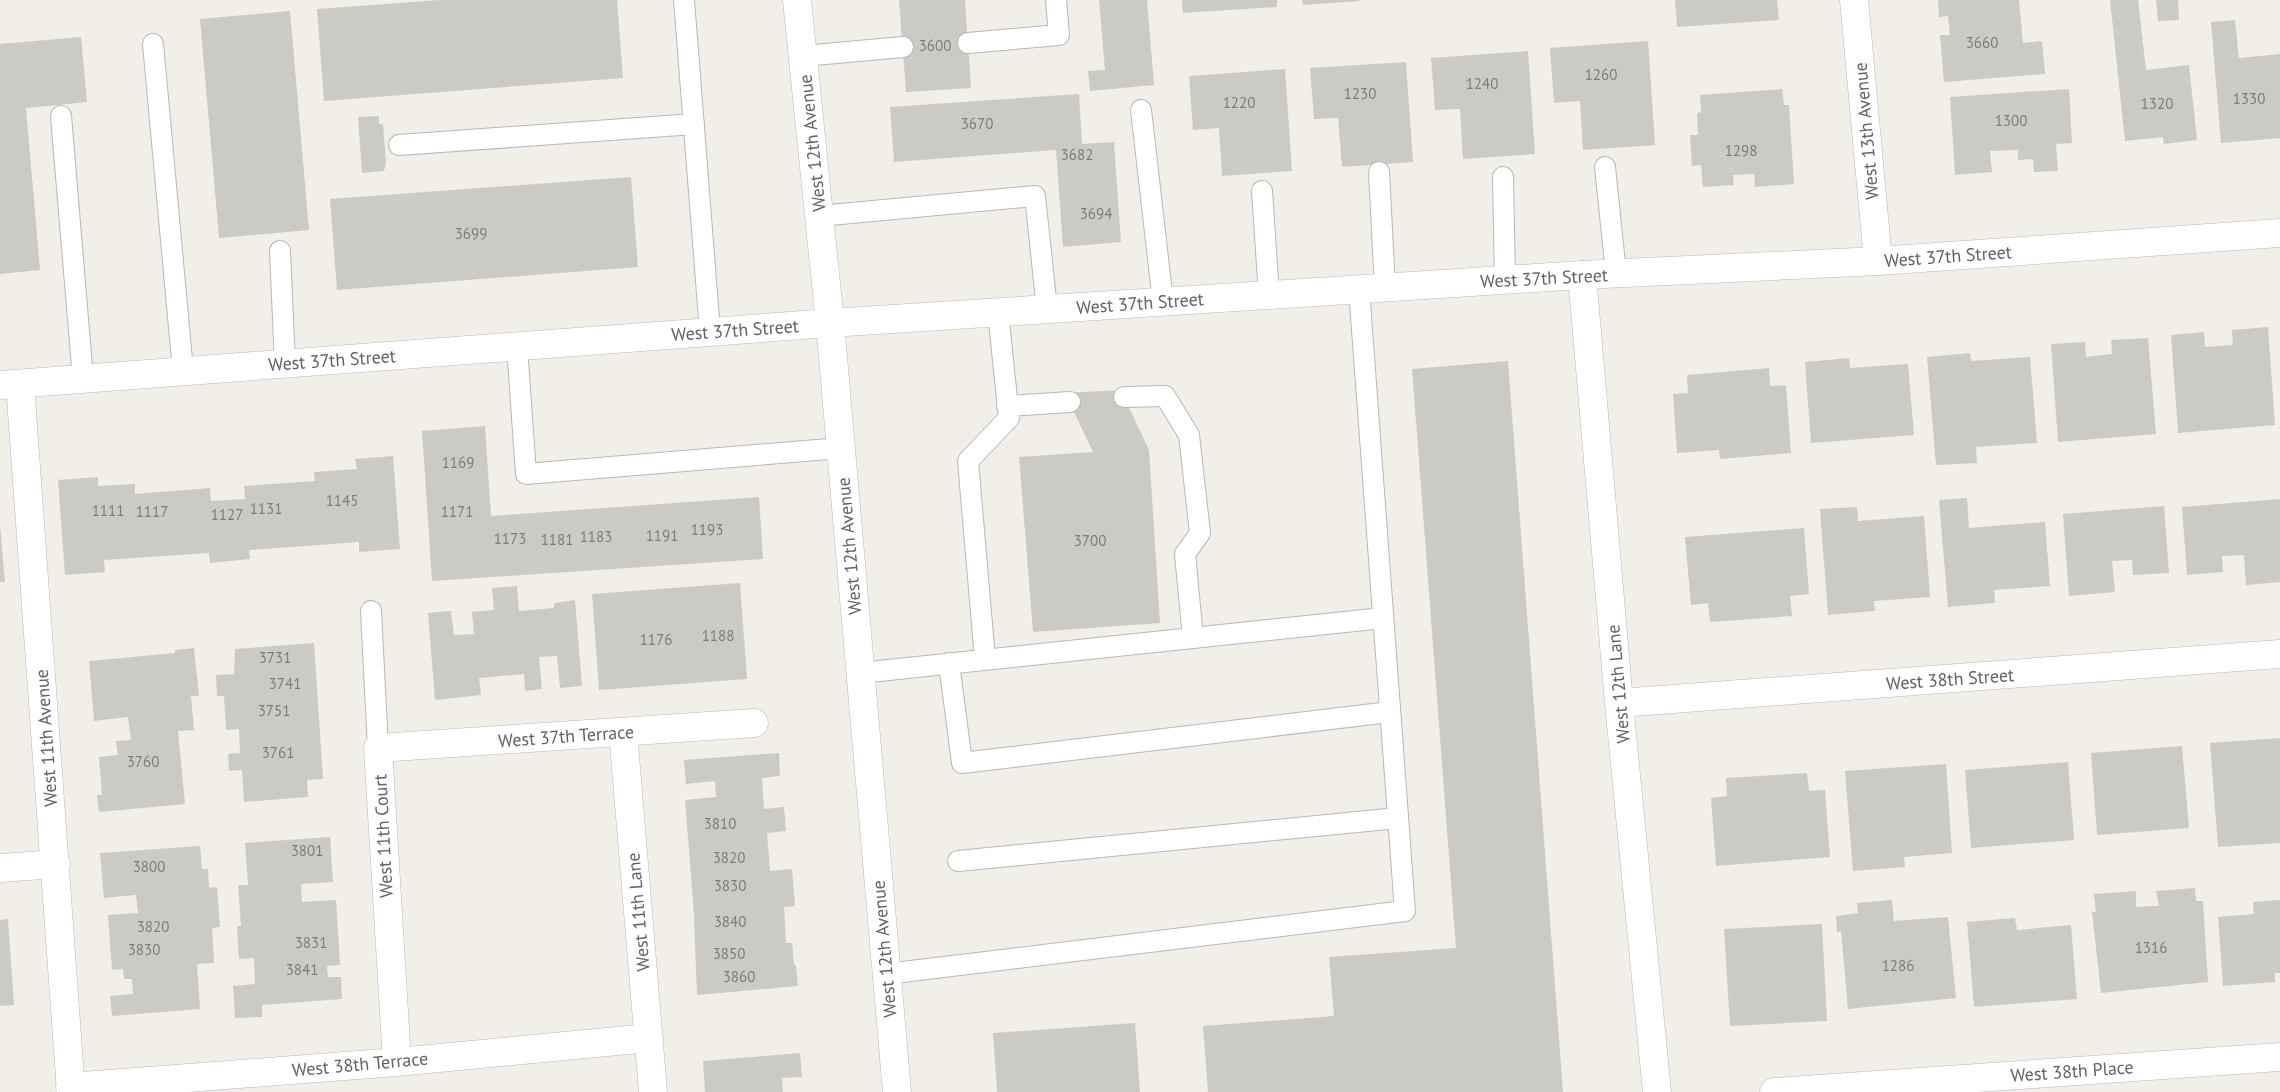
<svg xmlns="http://www.w3.org/2000/svg" width="2280" height="1092" font-family="'PT Sans',sans-serif">
<style>
.building{fill:#cccac4}
.lines{fill:none;stroke-linecap:round;stroke-linejoin:round}
.lane-casing{stroke:#b5b8bc;stroke-width:22}
.street-casing{stroke:#b5b8bc;stroke-width:29}
.secondary-casing{stroke:#b6babe;stroke-width:29}
.lane{stroke:#fff;stroke-width:20}
.street{stroke:#fff;stroke-width:28}
.secondary{stroke:#fff;stroke-width:28}
.labels{text-anchor:middle;dominant-baseline:central;stroke-width:5;stroke-linejoin:round;paint-order:stroke}
.number-label{font-size:15px;fill:#7a7d7e}
.street-label{font-size:18px;fill:#5f6367;stroke:#fff}
</style>
<rect width="100%" height="100%" fill="#f1efe8"/>
<path class="building" d="M440,0H617L623,78L324,101L317,9Z
M899,0H965L971,88L906,92Z
M1099,0H1147L1154,85L1090,91L1088,71L1105,70Z
M1182,0H1277V7L1183,13Z
M1302,0H1359V1L1303,5Z
M1675,0H1777L1779,20L1677,27Z
M1938,0H2019L2023,43L2042,41L2045,74L1944,82L1940,35H1950L1948,16L1939,17Z
M2110,0H2138L2146,70L2189,65L2197,140L2164,144L2163,137L2125,141Z
M2156,0H2178L2179,20L2158,21Z
M290,11L309,230L219,238L200,19Z
M2235,20L2239,58L2280,54V138L2221,143L2211,22Z
M81,37L87,102L26,108L40,270L0,274V44Z
M1648,41L1655,145L1583,150L1580,101L1554,103L1550,48Z
M1528,51L1535,154L1463,159L1460,109L1435,110L1431,58Z
M1406,62L1413,162L1342,167L1338,118L1314,119L1310,68Z
M1285,69L1292,171L1222,176L1219,128L1193,130L1189,76Z
M1782,89L1784,105H1789L1794,184L1755,187L1754,174L1733,175L1734,185L1703,187L1701,165L1692,166L1690,135H1698L1697,113L1701,112L1700,95Z
M2069,89L2072,143L2056,144L2058,171L2034,172L2033,159L2018,160V150L1990,151L1992,172L1955,175L1950,97Z
M1079,94L1082,144L1114,142L1121,242L1063,247L1056,150L894,162L890,107Z
M379,116V124H383L386,163L384,171L362,173L358,117Z
M631,177L638,267L337,290L330,199Z
M2268,327L2275,425L2178,433L2171,335L2204,332L2205,347L2233,345L2232,330Z
M2148,338L2156,434L2058,442L2051,344L2085,342L2086,357L2112,354L2111,340Z
M1970,353L1971,361L2030,357L2037,443L1976,447L1977,463L1936,465L1927,357Z
M1849,358L1850,368L1908,364L1914,435L1811,443L1805,362Z
M1508,361L1563,1092H1208L1203,1026L1334,1016L1329,957L1456,948L1412,369Z
M1769,368L1770,386L1786,385L1791,453L1720,459L1719,450L1677,453L1673,394L1688,393L1687,375Z
M1121,390L1149,450L1160,623L1033,632L1019,457L1093,452L1065,393Z
M485,426L491,516L759,497L763,559L432,581L422,431Z
M393,456L400,549L359,552V542L249,550L250,559L210,563L209,553L104,560L105,572L65,575L58,480L98,477V486L135,484V494L210,488L211,501L245,499L244,486L315,481L314,472L357,469L355,459Z
M1967,498L1969,528L2045,522L2050,586L1994,590L1995,603L1948,607L1939,500Z
M2280,499V582L2246,585L2244,555L2222,556L2223,572L2187,575L2182,507Z
M2164,506L2169,573L2133,575L2132,560L2112,561L2115,592L2069,596L2063,514Z
M1857,507L1858,521L1924,516L1930,597L1874,601L1875,611L1828,615L1820,509Z
M0,524L5,582H0Z
M1804,528L1809,594L1790,596L1792,616L1710,622L1708,603L1691,605L1685,537Z
M740,583L747,679L599,690L592,594Z
M517,586L519,611L554,608V603L575,600L582,686L560,688L557,656L539,657L542,689L525,691L524,674L479,678L481,695L435,700L428,613L451,611L454,635L474,634L472,612L494,610L492,588Z
M314,643L323,779L307,780L308,797L244,802L242,770L229,771L228,754L240,753L239,729L226,730L224,696H217L216,675L234,674L235,649Z
M194,648L199,696H191L194,730L178,731L185,804L99,812L97,795H102L99,757L118,755L116,741L131,740L128,717L94,721L89,661L175,653V650Z
M2280,738V843L2218,847L2210,743Z
M2182,746L2189,828L2097,835L2091,753Z
M779,753L780,776L762,778L764,809L784,807L786,831L767,833L770,871L792,869L795,906L784,907L786,943H792L794,965H796L798,986L697,995L694,914L685,800L716,797L715,781L686,784L684,760Z
M2068,762L2074,840L1971,848L1965,770Z
M1946,764L1952,853L1904,857L1905,867L1853,871L1845,771Z
M1807,773L1809,791L1825,790L1830,857L1716,866L1711,798L1727,796L1726,778Z
M330,837L333,882L301,884L302,902L336,900L340,965L327,966L328,977H341L342,999L262,1005V1017L235,1018L233,986L255,984L254,958L239,959L237,926H241L238,885H248L245,843Z
M200,846L202,869H208L209,888L217,887L220,927L212,928L214,963L197,964L200,1009L112,1016L110,996L133,994L132,979H124L123,969L112,970L108,915L138,913L136,895L104,898L100,853Z
M2195,888L2196,901H2203L2208,982L2101,993L2092,912H2096L2094,894L2136,891V907L2152,906H2159L2156,891Z
M1892,900L1894,921L1948,917L1956,998L1848,1009L1841,931L1837,932L1836,916L1858,913L1857,903Z
M2280,900V973H2275V982L2223,986L2218,917L2254,914L2253,902Z
M2015,918L2017,930L2071,925L2077,999L1974,1007L1967,922Z
M8,919L14,1005L0,1006V920Z
M1822,924L1827,1021L1730,1026L1724,929Z
M1135,1023L1140,1092H997L993,1033Z
M800,1053L802,1077L782,1078L783,1092H705L703,1061Z"/>
<g class="lines">
<defs>
<path id="lane" d="M684,0L710,332
M968,43L1059,35L1056,0
M153,44L183,371
M803,56L903,47
M1141,110L1163,302
M61,116L83,379
M399,145L694,124
M1605,167L1616,273
M1379,172L1385,288
M1503,177L1505,280
M1262,191L1269,295
M819,216L1035,196L1047,309
M280,251L285,364
M517,346L526,474L841,448
M1124,397L1165,396L1189,435L1200,533L1185,554L1193,638
M1007,406L1070,402
M371,611L378,748
M985,659L968,461L1009,418L998,312
M949,663L962,763L1390,712
M860,673L1383,618
M958,861L1398,818
M886,974L1405,911L1359,289"/>
<path id="street" d="M1854,0L1878,261
M1582,275L1619,703L1657,1092
M20,384L71,1092
M1619,703L2280,654
M623,732L653,1092
M0,868L56,864
M397,1062L378,748L754,723
M70,1087L397,1062L649,1038
M1774,1092L2280,1057"/>
<path id="secondary" d="M797,0L830,323L897,1092
M0,385L830,323L1582,275L1878,261L2280,233"/>
</defs>
<use href="#lane" class="lane-casing"/>
<use href="#street" class="street-casing"/>
<use href="#secondary" class="secondary-casing"/>
<use href="#lane" class="lane"/>
<use href="#street" class="street"/>
<use href="#secondary" class="secondary"/>
</g>
<g class="labels">
<g class="number-label">
<text x="1982" y="42">3660</text>
<text x="935" y="45">3600</text>
<text x="1601" y="74">1260</text>
<text x="1482" y="83">1240</text>
<text x="1360" y="93">1230</text>
<text x="2249" y="98">1330</text>
<text x="1239" y="102">1220</text>
<text x="2157" y="103">1320</text>
<text x="2011" y="120">1300</text>
<text x="977" y="123">3670</text>
<text x="1741" y="150">1298</text>
<text x="1077" y="154">3682</text>
<text x="1096" y="213">3694</text>
<text x="471" y="233">3699</text>
<text x="458" y="462">1169</text>
<text x="342" y="500">1145</text>
<text x="266" y="508">1131</text>
<text x="108" y="510">1111</text>
<text x="152" y="511">1117</text>
<text x="457" y="511">1171</text>
<text x="227" y="514">1127</text>
<text x="707" y="529">1193</text>
<text x="662" y="535">1191</text>
<text x="596" y="536">1183</text>
<text x="510" y="538">1173</text>
<text x="557" y="539">1181</text>
<text x="1090" y="540">3700</text>
<text x="718" y="635">1188</text>
<text x="656" y="639">1176</text>
<text x="275" y="657">3731</text>
<text x="285" y="683">3741</text>
<text x="274" y="710">3751</text>
<text x="278" y="752">3761</text>
<text x="143" y="761">3760</text>
<text x="720" y="823">3810</text>
<text x="307" y="850">3801</text>
<text x="729" y="857">3820</text>
<text x="149" y="866">3800</text>
<text x="730" y="885">3830</text>
<text x="730" y="921">3840</text>
<text x="153" y="926">3820</text>
<text x="311" y="942">3831</text>
<text x="2151" y="947">1316</text>
<text x="144" y="949">3830</text>
<text x="729" y="953">3850</text>
<text x="1898" y="965">1286</text>
<text x="302" y="969">3841</text>
<text x="739" y="976">3860</text>
</g>
<g class="street-label">
<text transform="translate(1866 131) rotate(-95)">West 13th Avenue</text>
<text transform="translate(812 143) rotate(-96)">West 12th Avenue</text>
<text transform="translate(1948 256) rotate(-4)">West 37th Street</text>
<text transform="translate(1544 278) rotate(-3)">West 37th Street</text>
<text transform="translate(1140 303) rotate(-4)">West 37th Street</text>
<text transform="translate(735 330) rotate(-4)">West 37th Street</text>
<text transform="translate(332 360) rotate(-4)">West 37th Street</text>
<text transform="translate(849 546) rotate(-95)">West 12th Avenue</text>
<text transform="translate(1950 679) rotate(-4)">West 38th Street</text>
<text transform="translate(1618 684) rotate(-95)">West 12th Lane</text>
<text transform="translate(566 736) rotate(-4)">West 37th Terrace</text>
<text transform="translate(46 738) rotate(-94)">West 11th Avenue</text>
<text transform="translate(383 836) rotate(-93)">West 11th Court</text>
<text transform="translate(638 912) rotate(-95)">West 11th Lane</text>
<text transform="translate(884 949) rotate(-95)">West 12th Avenue</text>
<text transform="translate(360 1064) rotate(-5)">West 38th Terrace</text>
<text transform="translate(2072 1071) rotate(-4)">West 38th Place</text>
</g>
</g>
</svg>
